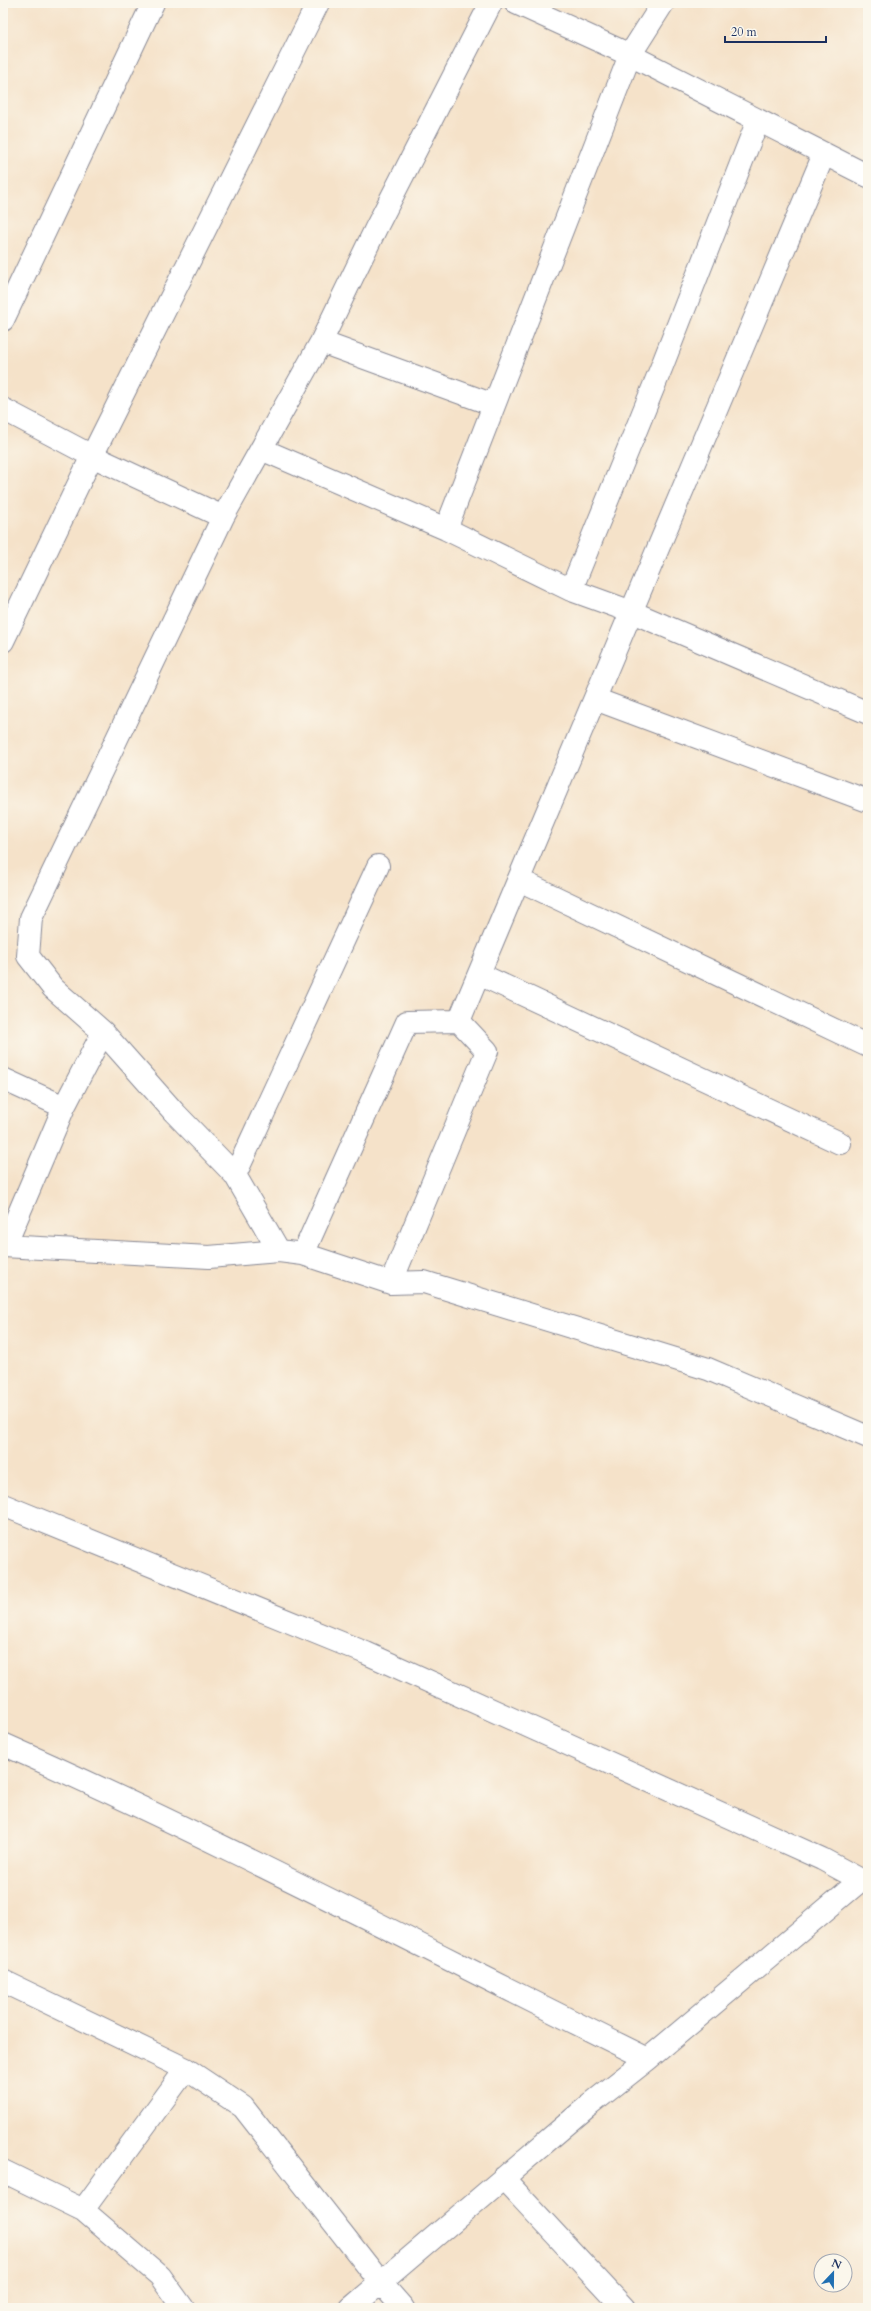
<svg xmlns="http://www.w3.org/2000/svg" width="871" height="2311" font-family="Cardo,serif">
<style>
.lines{fill:none;stroke-linecap:round;stroke-linejoin:round}
.street-casing{stroke:#888894;stroke-width:24}
.street{stroke:#fff;stroke-width:22}
</style>
<rect width="100%" height="100%" fill="#fbf7ec"/>
<filter id="ink" filterUnits="userSpaceOnUse"><feTurbulence type="fractalNoise" baseFrequency=".025" numOctaves="2"/><feDisplacementMap in="SourceGraphic" scale="8" xChannelSelector="R" yChannelSelector="G"/><feConvolveMatrix kernelMatrix="1 2 1 2 8 2 1 2 1" color-interpolation-filters="sRGB"/></filter>
<filter id="wash" filterUnits="userSpaceOnUse"><feTurbulence type="fractalNoise" baseFrequency=".012" numOctaves="4" result="noise"/><feDisplacementMap in="SourceGraphic" scale="16" xChannelSelector="R" yChannelSelector="G"/><feGaussianBlur stdDeviation="0.9" result="paint"/><feColorMatrix in="noise" values="0 0 0 0 0 0 0 0 0 0 0 0 0 0 0 0 0 1.4 0 .05"/><feComposite in="paint" operator="in"/></filter>
<g filter="url(#wash)">
<rect width="100%" height="100%" fill="#f5e2c9"/>
</g>
<g filter="url(#ink)">
<g class="lines">
<defs>
<path id="street" d="M516,3L630,55L868,176
M3,320L153,3
M321,342L494,405
M3,409L92,456L223,517
M261,449L446,529L571,590L632,612L868,713
M446,529L630,55L663,3
M571,590L662,366L758,120
M3,641L92,456L318,3
M595,699L868,801
M519,880L868,1046
M479,974L840,1143
M3,1079L64,1107
M235,1175L378,866
M3,1246L209,1257L279,1251L303,1254L391,1283L424,1282L708,1369L868,1437
M5,1246L64,1107L103,1032
M279,1251L235,1175L174,1112L103,1032L53,988L28,956L31,918L223,517L321,342L376,228L491,3
M303,1254L407,1022L459,1021
M391,1283L487,1051L459,1021L824,154
M3,1505L366,1653L822,1859L861,1880L868,1879
M3,1744C222,1841 433,1953 648,2059L861,1880
M3,1981L186,2069L243,2107L381,2283L403,2308
M3,2171L83,2210L160,2276L183,2308
M503,2178L624,2308
M83,2210L186,2069
M351,2308L587,2107L648,2059"/>
</defs>
<use href="#street" class="street-casing"/>
<use href="#street" class="street"/>
</g>
</g>
<rect width="871" height="2311" fill="none" stroke="#fbf7ec" stroke-width="16"/>
<g transform="translate(833 2273) rotate(22)"><circle r="19" fill="#fbf7ec" stroke="#a1a7b3"/>
<path d="M0-3L7 15L0 10L-7 15Z" fill="#1f6fb2"/>
<text y="-6" font-size="11" font-weight="bold" text-anchor="middle" fill="#1b2f5e">N</text>
</g>
<path d="M725 36v6h101v-6" fill="none" stroke="#1b2f5e" stroke-width="2"/>
<text x="731" y="36" font-size="12" fill="#1b2f5e" stroke="#fbf7ec" stroke-width="3" paint-order="stroke">20 m</text>
</svg>
